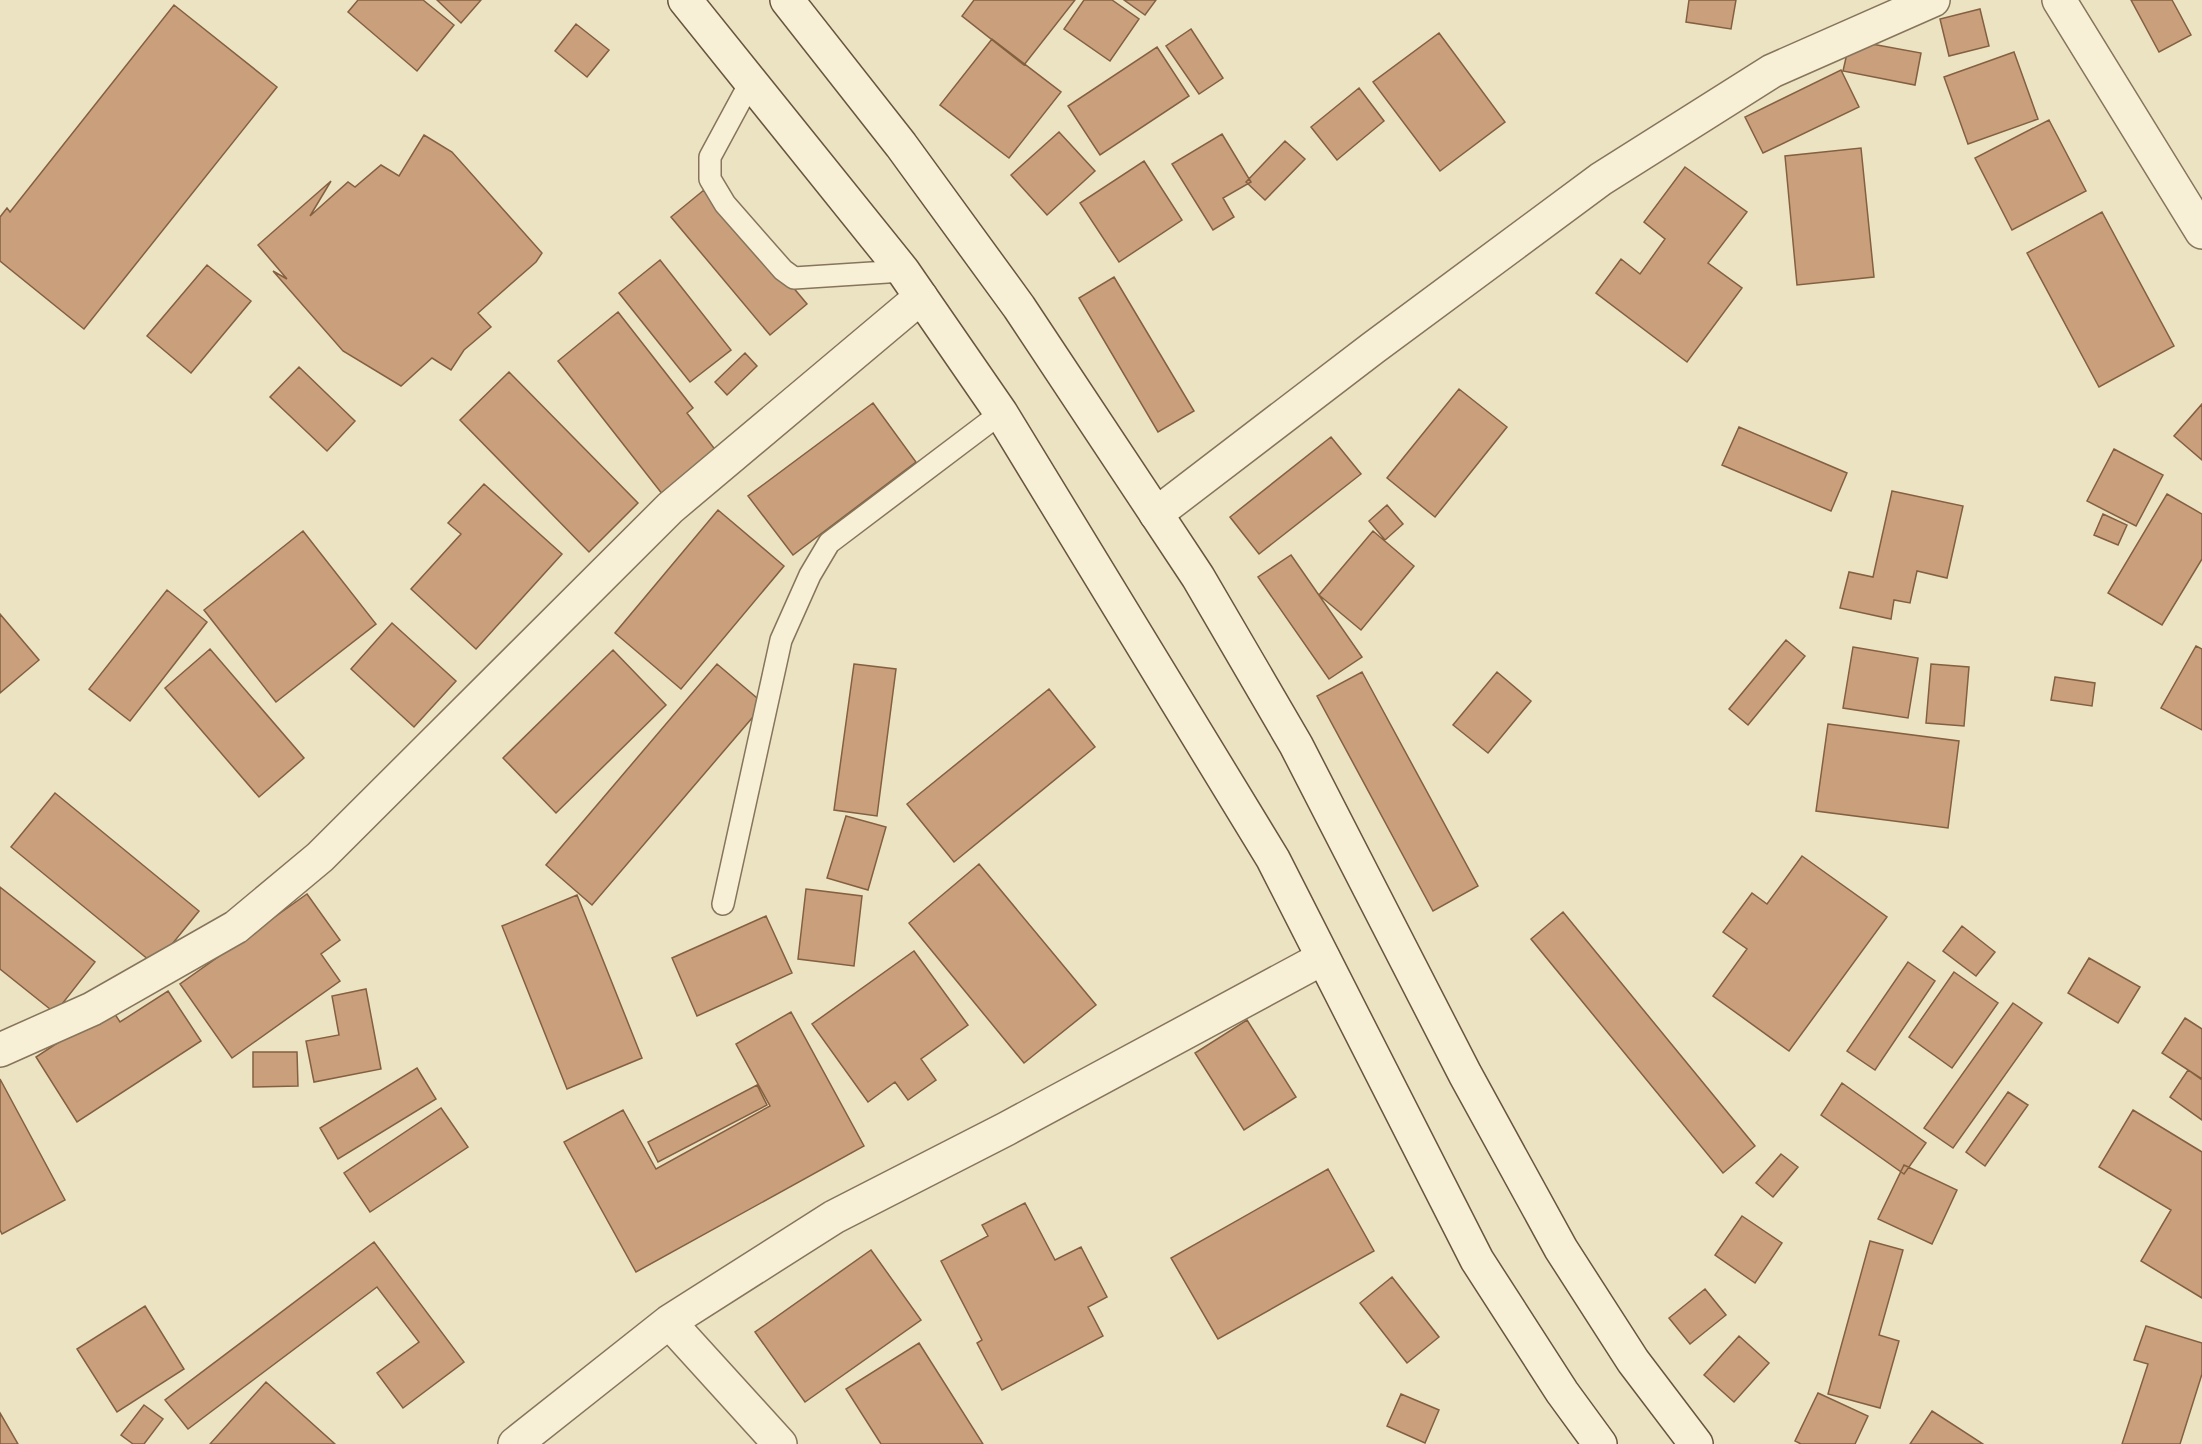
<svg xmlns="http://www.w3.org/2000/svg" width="2202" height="1444" font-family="'Source Serif 4',serif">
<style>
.building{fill:#c9a07b;stroke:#846041;stroke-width:1.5}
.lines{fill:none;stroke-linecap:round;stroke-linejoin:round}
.lane-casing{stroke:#86745b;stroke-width:24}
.street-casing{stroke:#86745b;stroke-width:36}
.secondary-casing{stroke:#68553e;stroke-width:36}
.lane{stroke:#f7f0d6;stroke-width:21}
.street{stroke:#f7f0d6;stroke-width:33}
.secondary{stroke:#f7f0d6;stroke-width:33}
</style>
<rect width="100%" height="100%" fill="#ece3c3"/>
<path class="building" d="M358,0H423L454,25L417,71L348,12Z
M437,0H481L461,23Z
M974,0H1075L1024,65L962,16Z
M1084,0H1112L1139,19L1110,61L1064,29Z
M1124,0H1156L1145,15Z
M1689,0H1736L1731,29L1686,22Z
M2131,0H2172L2191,35L2159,52Z
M174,5L277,87L84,329L0,261V217L7,208L10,212Z
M1980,9L1989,46L1949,56L1940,19Z
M576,24L609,50L587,77L555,51Z
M1191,29L1223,78L1199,94L1166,46Z
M1439,33L1505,122L1440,171L1373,82Z
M992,39L1061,92L1009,158L940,105Z
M1850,40L1921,53L1915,85L1843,71Z
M1157,47L1189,96L1100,155L1068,106Z
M2014,52L2038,119L1968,144L1944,77Z
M1841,70L1859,107L1763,153L1745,117Z
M1359,88L1384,121L1337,160L1311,127Z
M2049,120L2086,191L2012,230L1975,158Z
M1059,132L1095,171L1047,215L1011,175Z
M1222,134L1251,182L1223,198L1234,217L1213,230L1172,164Z
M424,135L452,152L542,253L536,262L478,313L491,327L464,350L451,370L432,358L401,386L343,351L273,271L287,279L258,245L331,181L310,216L348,182L355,187L381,165L399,176Z
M1285,141L1305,159L1265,200L1246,182Z
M1861,148L1874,277L1797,285L1785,156Z
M1144,161L1182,220L1119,262L1080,203Z
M1685,167L1747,212L1708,263L1742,288L1687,362L1596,293L1621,259L1640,274L1665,239L1644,222Z
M704,190L746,240L750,236L807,304L770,335L671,217Z
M2102,212L2174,346L2099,387L2027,253Z
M660,260L731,350L690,382L619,293Z
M207,265L251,301L191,373L147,336Z
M1114,277L1194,411L1158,432L1079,298Z
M618,312L693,408L687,413L717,452L663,495L558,361Z
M745,353L757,366L727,395L715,382Z
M299,367L355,421L327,451L270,397Z
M509,372L638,503L589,552L460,420Z
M1459,389L1507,427L1435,517L1387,478Z
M873,403L916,462L793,555L748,496Z
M2202,404V460L2174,436Z
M1739,427L1847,473L1831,511L1722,465Z
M1331,437L1361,474L1259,554L1230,517Z
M2114,449L2163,475L2136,526L2087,501Z
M484,484L562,554L476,649L411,589L461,534L448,523Z
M1892,491L1963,506L1947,578L1917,571L1910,603L1894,600L1891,619L1840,608L1849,572L1873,577Z
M2167,494L2202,514V559L2162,625L2108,593Z
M1387,505L1403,524L1385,540L1369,521Z
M718,510L784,566L681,689L615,633Z
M2103,514L2127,525L2118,545L2094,535Z
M303,531L376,624L276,702L204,610Z
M1373,531L1414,566L1361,630L1319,595Z
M1291,555L1362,657L1329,679L1258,577Z
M167,590L207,622L130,721L89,689Z
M0,614L39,660L0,693Z
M392,623L456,681L414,727L351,669Z
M1786,640L1805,656L1748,725L1729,709Z
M2196,646L2202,649V730L2161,708Z
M1853,647L1918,658L1908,718L1843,708Z
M210,649L304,758L259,797L165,688Z
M613,650L666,705L556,813L503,758Z
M717,664L764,704L592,905L546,865Z
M854,664L896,669L877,816L834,810Z
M1931,664L1969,667L1964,726L1926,723Z
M1362,672L1478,886L1433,911L1317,696Z
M1497,672L1531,701L1488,753L1453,725Z
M2055,677L2095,683L2092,706L2051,700Z
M1049,689L1095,747L954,862L907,804Z
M1828,724L1959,741L1948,828L1816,811Z
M55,793L199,911L155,965L11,847Z
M846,816L886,827L868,890L827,878Z
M1802,856L1887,917L1789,1051L1713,996L1747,949L1723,932L1752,893L1767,904Z
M979,864L1096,1005L1024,1063L909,923Z
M0,887L95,962L55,1013L0,969Z
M806,889L862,896L854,966L798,959Z
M307,894L340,940L321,954L340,981L232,1058L180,984Z
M577,895L642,1058L567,1089L502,926Z
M1563,912L1755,1146L1723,1173L1531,939Z
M766,916L792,973L697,1016L672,958Z
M1962,926L1995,952L1976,976L1943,951Z
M914,951L968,1025L921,1059L936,1080L908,1100L895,1082L868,1102L812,1024Z
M2089,958L2140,987L2118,1023L2068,993Z
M1908,962L1935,981L1875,1070L1847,1051Z
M1954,972L1998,1003L1952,1068L1909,1037Z
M366,989L381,1069L314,1082L306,1041L339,1035L332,996Z
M168,991L201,1041L77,1122L36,1057L111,1008L120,1022Z
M2013,1003L2042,1023L1953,1148L1924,1128Z
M791,1012L864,1146L636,1272L564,1142L623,1110L656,1169L770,1106L736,1044Z
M2185,1018L2202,1029V1079L2162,1053Z
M1247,1020L1296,1097L1244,1130L1195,1053Z
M253,1052H297L298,1086L253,1087Z
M417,1068L436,1099L338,1159L320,1128Z
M2188,1070L2202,1080V1120L2170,1097Z
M0,1079L65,1200L2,1234L0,1230Z
M1842,1083L1926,1143L1904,1174L1821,1115Z
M757,1085L767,1105L658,1162L648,1142Z
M2008,1092L2028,1105L1985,1166L1966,1152Z
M441,1108L468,1147L370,1212L344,1173Z
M2133,1110L2202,1152V1298L2141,1261L2171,1210L2099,1167Z
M1781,1154L1798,1167L1773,1197L1756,1183Z
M1904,1165L1957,1190L1932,1244L1878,1219Z
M1328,1169L1374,1251L1218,1339L1171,1258Z
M1025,1203L1055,1260L1081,1247L1107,1297L1088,1307L1103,1336L1002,1390L977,1343L982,1340L941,1261L988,1236L982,1225Z
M1742,1216L1782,1243L1755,1283L1715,1255Z
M1870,1241L1903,1250L1879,1335L1899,1341L1880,1408L1828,1394Z
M374,1242L464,1362L403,1408L377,1373L419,1342L377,1287L188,1429L165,1400Z
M871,1250L921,1320L805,1402L755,1332Z
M1392,1277L1439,1337L1407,1363L1360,1303Z
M1705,1289L1726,1315L1690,1344L1669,1318Z
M145,1306L184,1369L117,1412L77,1349Z
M2146,1326L2202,1343V1374L2180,1444H2122L2148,1364L2134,1360Z
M1739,1336L1769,1363L1734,1402L1704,1375Z
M919,1343L983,1444H881L846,1389Z
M266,1382L335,1444H210Z
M1818,1393L1868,1416L1855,1444H1801L1795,1441Z
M1401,1394L1439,1410L1425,1443L1387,1426Z
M144,1405L163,1419L144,1444H133L121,1435Z
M1932,1411L1983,1444H1910Z
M0,1413L18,1444H0Z"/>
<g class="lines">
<defs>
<path id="lane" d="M751,81L710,157V179L725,204L783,270L794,278L903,271
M723,904L781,640L810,575L829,543L1001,413"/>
<path id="street" d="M2059,0L2202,232
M1156,514L1373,348L1601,179L1772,71L1933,0
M0,1050L92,1009L236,927L320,857L670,508L921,297
M669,1322L780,1444
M515,1444L669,1322L834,1217L1006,1129L1323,958"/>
<path id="secondary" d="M685,0L903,271L1001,413L1273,859L1477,1260L1562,1392L1600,1444
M787,0L901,145L1019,307L1198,577L1296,745L1465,1074L1561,1249L1633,1361L1696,1444"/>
</defs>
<use href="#lane" class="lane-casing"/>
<use href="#street" class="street-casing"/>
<use href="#secondary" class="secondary-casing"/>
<use href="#lane" class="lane"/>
<use href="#street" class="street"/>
<use href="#secondary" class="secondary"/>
</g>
</svg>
